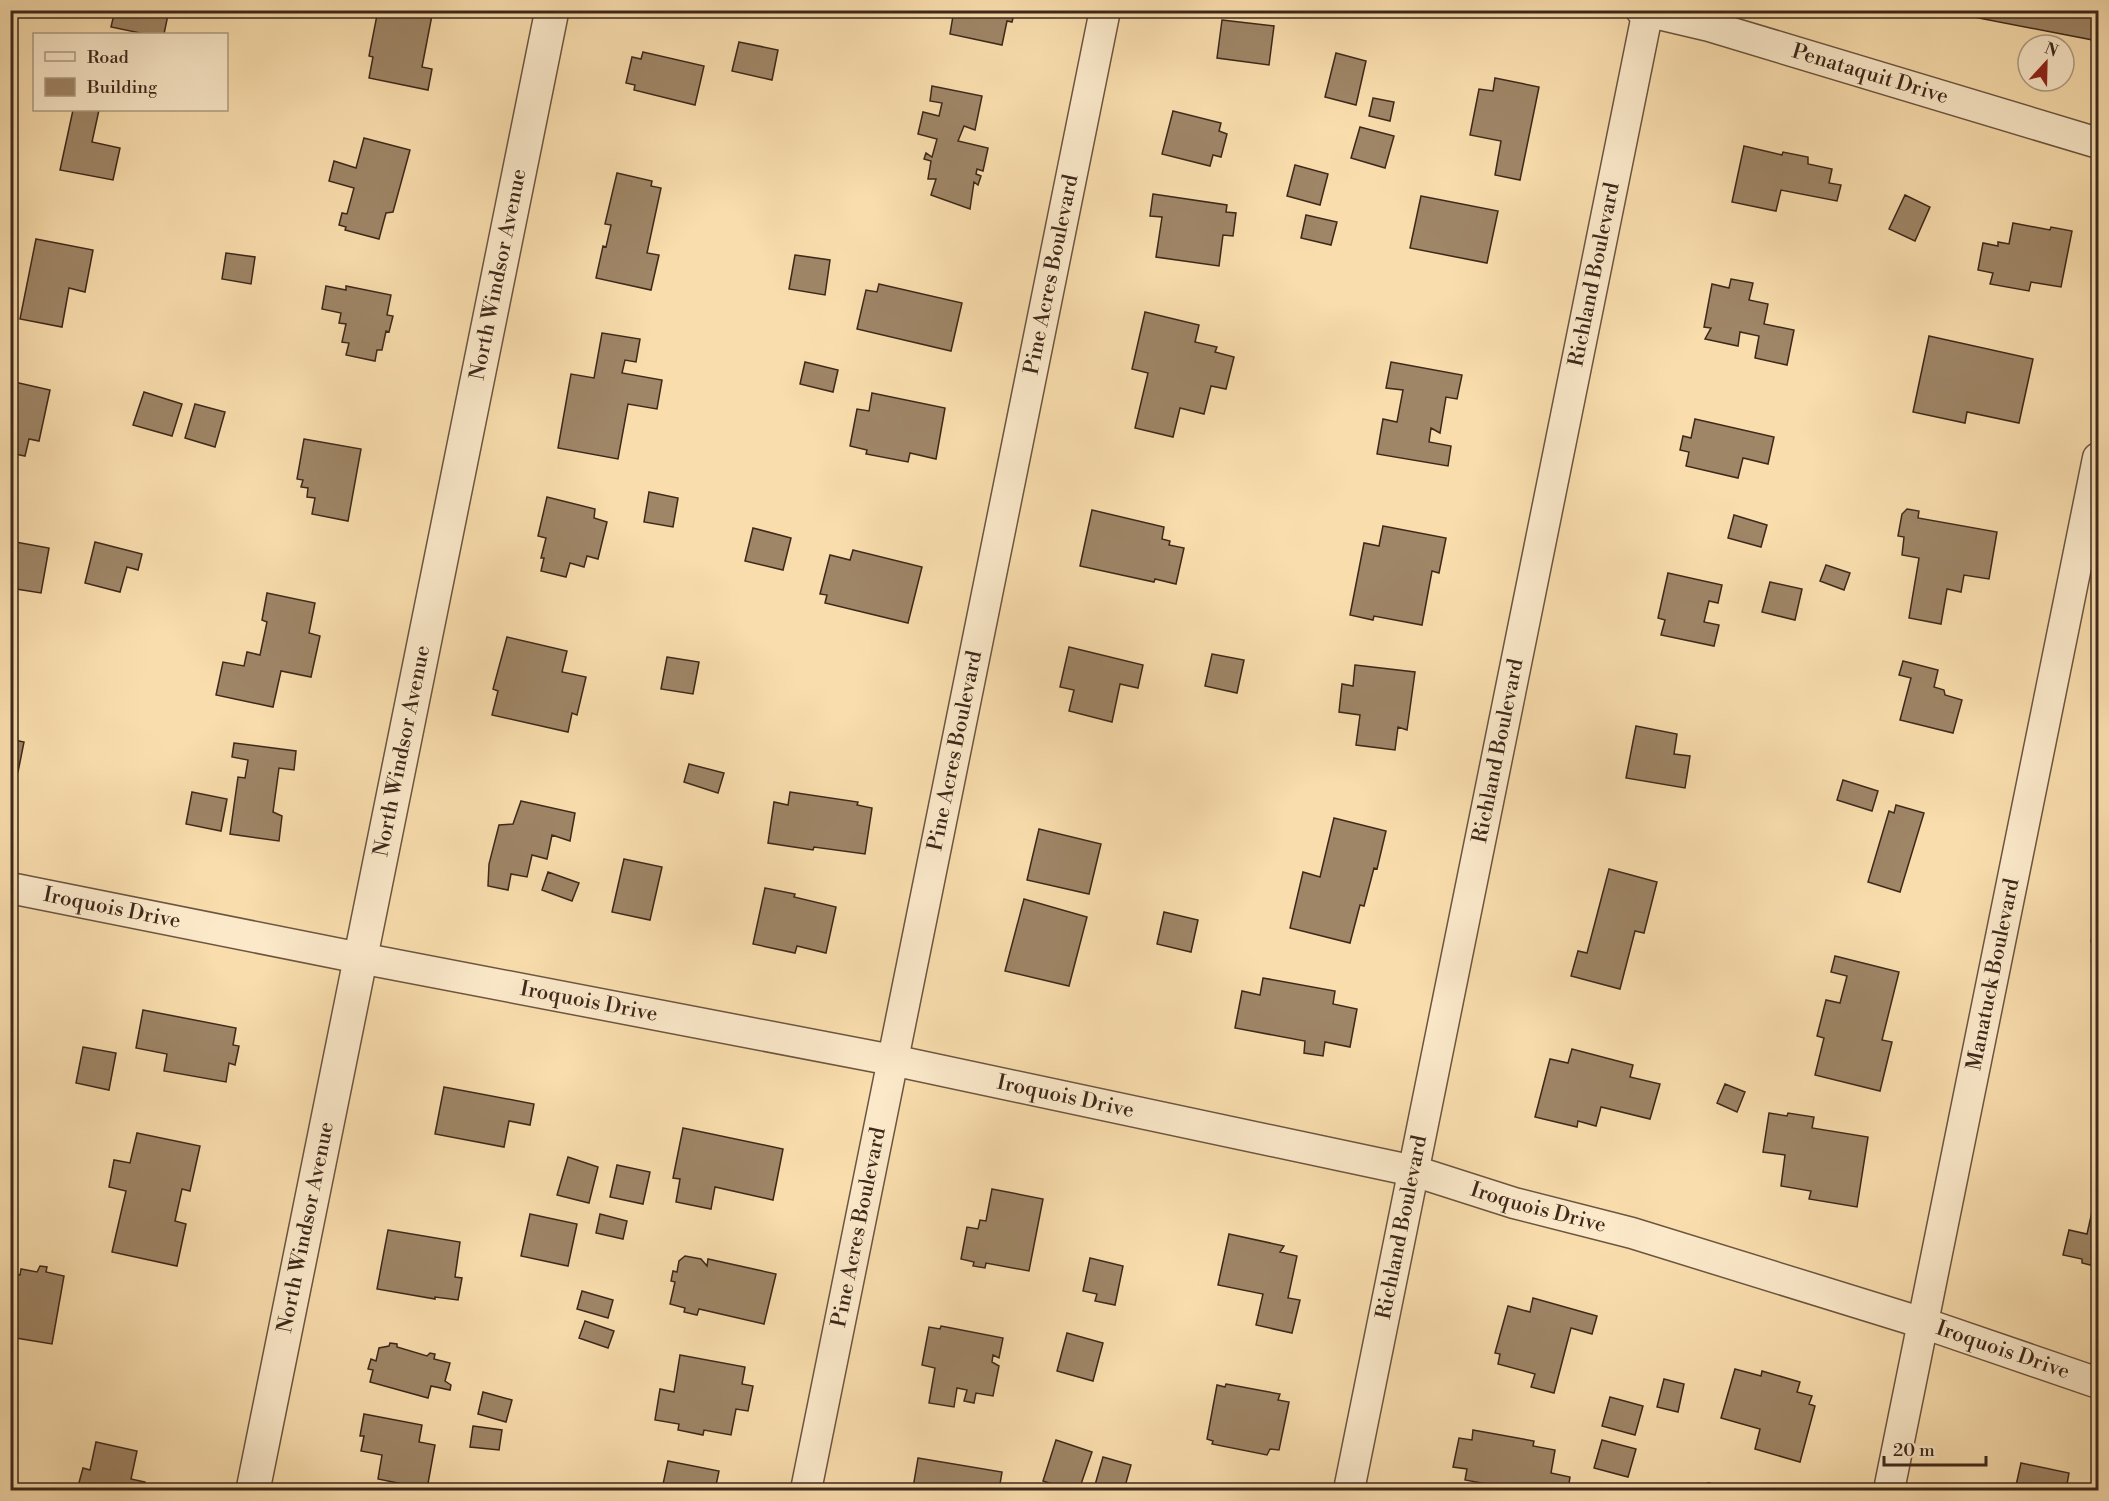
<svg xmlns="http://www.w3.org/2000/svg" width="2109" height="1501" font-family="'Libre Bodoni',serif">
<style>
.building{fill:#9f8667;stroke:#3d281b;stroke-width:1.5}
.lines{fill:none;stroke-linecap:round;stroke-linejoin:round}
.minor-casing{stroke:#6c5540;stroke-width:33}
.tertiary-casing{stroke:#6c5540;stroke-width:36}
.minor{stroke:#fbe9ca;stroke-width:30}
.tertiary{stroke:#fbe9ca;stroke-width:33}
.labels{text-anchor:middle;dominant-baseline:central;stroke-width:6;stroke-linejoin:round;paint-order:stroke}
.street-label{font-size:21px;fill:#3d281b;stroke:#fbe9ca}
</style>
<rect width="100%" height="100%" fill="#f9ddad"/>
<filter id="stains"><feTurbulence type="fractalNoise" baseFrequency=".00333" numOctaves="4"/><feColorMatrix values="0 0 0 0 .2 0 0 0 0 .09 0 0 0 0 .02 0 0 0 .5 -.17"/></filter>
<radialGradient id="worn" r=".72"><stop offset=".6" stop-color="#630" stop-opacity="0"/><stop offset="1" stop-color="#630" stop-opacity=".3"/></radialGradient>
<path class="building" d="M115,10H169L164,34H145L111,27Z
M378,10H433L422,67L432,69L428,90L369,78L373,57L369,56Z
M954,10H1015L1012,22L1007,21L1002,45L950,34Z
M1969,10H2098V41L1968,16Z
M1222,20L1274,26L1269,65L1217,58Z
M739,42L778,50L772,80L732,71Z
M643,52L704,66L695,105L634,90L635,85L626,83L632,57L641,59Z
M1336,53L1366,61L1356,105L1325,97Z
M1495,78L1539,87L1520,180L1495,175L1501,141L1470,135L1479,89L1493,91Z
M932,86L982,96L975,130L964,126L958,141L988,148L983,171L977,169L976,174L981,176L978,185L974,182L970,209L931,195L936,179H928L931,161L924,159L926,153L932,157L937,139L918,134L923,112L939,116L942,103L930,101Z
M1373,98L1394,102L1390,121L1369,116Z
M73,110H99L92,142L120,148L113,180L60,170Z
M1173,111L1221,123L1219,131L1227,134L1221,157L1213,155L1210,166L1162,154Z
M1360,127L1394,136L1385,168L1351,158Z
M364,138L410,150L393,212L386,213L379,239L345,230L346,227L339,225L342,213L347,214L354,188L329,181L334,161L356,168Z
M1744,146L1782,155L1783,152L1808,157V164L1832,169L1829,183L1841,185L1837,201L1781,190L1776,211L1732,202Z
M1295,165L1328,174L1320,205L1287,196Z
M617,173L652,181L651,186L661,188L647,253L659,255L651,290L596,278L603,246L606,247L611,225L605,224Z
M1153,194L1227,205L1226,212L1236,213L1233,236L1223,235L1219,266L1156,257L1162,217L1150,216Z
M1905,195L1930,207L1915,241L1889,229Z
M1421,196L1498,211L1487,263L1410,248Z
M1306,215L1337,222L1331,245L1301,238Z
M2013,223L2050,230L2051,227L2072,231L2061,287L2031,282L2029,291L1990,284L1993,273L1978,270L1983,243L1998,246V242L2009,244Z
M36,239L93,250L85,292L69,288L62,327L20,319Z
M226,253L255,257L251,284L222,279Z
M795,255L830,260L825,295L789,289Z
M1731,279L1753,283L1749,300L1768,304L1764,324L1794,330L1787,365L1755,358L1759,336L1740,332L1738,346L1705,339L1711,328L1704,327L1712,284L1729,288Z
M879,284L962,303L951,351L857,329L866,290L877,292Z
M326,286L346,290V286L391,295L387,315L393,316L389,332L386,331L382,350H377L375,361L346,355L349,343L342,342L346,324L339,323L341,313L322,309Z
M1145,312L1199,325L1195,342L1217,347L1215,352L1234,357L1226,389L1211,386L1204,414L1180,408L1173,437L1135,428L1148,373L1132,369Z
M602,333L640,339L636,362L625,360L622,373L662,380L657,409L628,404L618,459L558,448L571,374L594,378Z
M1929,336L2033,359L2019,423L1967,412L1965,423L1913,412Z
M805,362L838,370L833,392L800,384Z
M1391,362L1462,375L1457,399L1446,397L1440,433L1431,428L1429,442L1451,446L1448,466L1377,454L1383,419L1397,422L1403,390L1386,388Z
M10,381L50,390L39,441L29,439L25,456L10,453Z
M144,392L182,404L172,436L133,425Z
M872,393L945,408L936,459L910,453L908,462L866,454L867,450L850,446L857,409L869,411Z
M195,404L225,412L215,447L185,438Z
M1695,419L1774,437L1768,464L1743,458L1738,478L1686,466L1689,452L1680,450L1683,436L1691,438Z
M304,439L361,449L348,521L312,514L315,498L307,497L308,488L301,487L303,480L297,479Z
M649,492L678,498L673,527L644,522Z
M547,497L595,509L594,518L607,522L598,559L587,556L584,567L570,563L566,577L541,571L544,558H541L546,538L538,536Z
M1907,509L1919,511L1918,518L1997,532L1989,579L1964,575L1961,592L1947,589L1941,624L1909,618L1919,558L1902,555L1904,537L1898,536L1902,514Z
M1092,510L1164,527L1162,539L1170,541L1169,545L1184,548L1176,584L1155,579L1154,582L1080,566Z
M1734,515L1767,525L1761,547L1728,538Z
M1383,526L1446,538L1439,573L1432,571L1422,625L1374,616L1373,620L1350,615L1364,543L1379,546Z
M753,528L791,538L783,570L745,561Z
M10,541L49,548L41,593L10,588Z
M95,542L142,554L138,570L127,567L120,592L85,583Z
M853,550L922,567L908,623L825,603L827,595L820,594L830,555L850,560Z
M1826,565L1850,573L1844,590L1820,581Z
M1668,573L1722,585L1718,603L1709,601L1704,622L1719,625L1714,646L1661,635L1665,620L1658,618Z
M1770,582L1802,589L1795,620L1762,612Z
M267,593L315,603L309,633L320,636L311,677L281,671L273,707L216,695L223,662L244,666L247,652L260,655L267,622L262,620Z
M507,637L567,651L562,672L586,677L577,715L572,713L568,732L492,715L498,691L493,689Z
M1069,647L1143,665L1138,688L1120,684L1112,722L1069,711L1074,690L1060,687Z
M1212,654L1244,660L1237,693L1205,686Z
M667,657L699,662L693,694L661,689Z
M1903,661L1938,670L1934,687L1944,690L1945,695L1962,700L1953,733L1900,720L1911,678L1899,675Z
M1355,665L1415,672L1407,730L1398,727L1395,750L1356,745L1360,715L1339,712L1342,684L1353,686Z
M1636,726L1677,734L1674,754L1690,756L1685,788L1626,778Z
M10,739L24,742L18,772L10,771Z
M234,743L296,751L294,770L279,768L273,812L282,816L279,841L230,834L238,777L245,778L248,760L232,757Z
M689,764L724,773L718,793L684,782Z
M1843,780L1878,791L1872,811L1837,800Z
M192,792L227,799L221,831L186,824Z
M790,792L858,802L857,805L872,808L865,854L814,847L813,850L768,843L774,802L788,805Z
M521,801L575,813L570,841L552,835L547,859L532,855L527,877L511,874L508,890L488,886L489,864L499,825L513,824Z
M1896,805L1924,813L1900,892L1868,882L1889,811L1894,813Z
M1334,818L1386,831L1377,869L1374,868L1364,906L1360,905L1350,943L1290,928L1303,872L1320,877Z
M1039,829L1101,844L1089,894L1027,880Z
M624,859L662,867L650,920L612,912Z
M1609,869L1657,882L1644,933L1635,931L1620,989L1571,976L1578,951L1587,953Z
M548,872L579,883L572,901L542,890Z
M765,888L795,894L794,897L836,907L826,953L797,946L795,953L753,944Z
M1024,899L1087,917L1069,986L1005,971Z
M2098,904V944L2091,942Z
M1164,912L1198,920L1191,952L1157,944Z
M1835,956L1899,972L1882,1040L1892,1042L1880,1091L1815,1075L1824,1038L1817,1036L1826,1000L1840,1003L1847,976L1831,972Z
M1263,978L1335,991L1333,1004L1357,1009L1350,1047L1325,1042L1323,1056L1304,1053L1305,1041L1235,1028L1242,991L1260,995Z
M143,1010L236,1028L233,1045L239,1046L235,1065L229,1063L226,1082L164,1071L167,1054L136,1048Z
M83,1047L116,1053L109,1090L76,1083Z
M1572,1049L1633,1065L1630,1077L1660,1084L1650,1119L1601,1107L1596,1126L1578,1121L1577,1127L1535,1117L1550,1059L1568,1063Z
M1725,1084L1745,1092L1737,1112L1717,1103Z
M444,1087L534,1104L530,1125L509,1121L504,1147L435,1134Z
M1769,1113L1787,1116L1788,1113L1814,1117L1812,1128L1868,1137L1857,1207L1809,1199L1811,1191L1781,1186L1785,1155L1763,1152Z
M683,1128L783,1149L773,1200L715,1187L711,1209L676,1202L680,1179L673,1178Z
M137,1133L200,1146L190,1191L182,1189L175,1221L186,1224L177,1266L112,1252L126,1191L109,1187L114,1160L130,1163Z
M568,1157L598,1167L589,1203L557,1195Z
M617,1165L650,1172L643,1204L610,1197Z
M992,1189L1043,1199L1029,1271L986,1263L985,1268L973,1266L974,1262L961,1259L967,1227L978,1229L980,1220L986,1221Z
M2094,1203L2098,1204V1267L2082,1263V1259L2063,1255L2069,1230L2087,1234Z
M530,1214L577,1224L568,1266L521,1256Z
M600,1214L627,1221L623,1239L596,1233Z
M388,1230L460,1242L455,1277L462,1278L458,1300L435,1297V1299L377,1289Z
M1229,1234L1284,1246L1280,1252L1297,1256L1288,1298L1300,1300L1292,1333L1256,1325L1263,1294L1218,1285Z
M685,1256L701,1259L707,1266L708,1259L776,1274L764,1324L699,1309L697,1315L684,1312L685,1308L670,1304L675,1282L671,1281L673,1271L677,1272L679,1261Z
M1090,1258L1123,1266L1115,1305L1095,1301L1097,1294L1083,1291Z
M40,1266L47,1267L46,1272L64,1276L52,1344L10,1337L12,1274L20,1275L21,1269L37,1272Z
M582,1291L613,1300L608,1318L577,1309Z
M1533,1298L1597,1316L1592,1334L1571,1328L1554,1393L1531,1387L1535,1374L1498,1364L1500,1354L1495,1353L1508,1306L1530,1312Z
M585,1321L614,1331L608,1348L579,1338Z
M941,1326L1003,1338L999,1358L993,1355L992,1362L999,1366L993,1396L976,1393L974,1403L964,1401L967,1390L957,1388L954,1407L929,1403L935,1368L922,1365L929,1327L940,1329Z
M1067,1333L1103,1343L1093,1381L1057,1371Z
M390,1343L397,1344V1347L427,1356L430,1353L435,1354L434,1359L450,1363L445,1381L451,1385L450,1390L431,1386L428,1398L370,1382L373,1370L368,1369L371,1359L376,1361L379,1348L389,1346Z
M680,1355L745,1367L742,1384L753,1386L748,1411L736,1409L731,1435L704,1430L703,1435L678,1430L679,1424L655,1420L660,1389L674,1392Z
M1735,1369L1761,1376L1762,1371L1800,1382L1797,1392L1812,1396L1809,1404L1815,1406L1800,1462L1755,1449L1760,1429L1721,1418Z
M1664,1379L1684,1384L1678,1412L1657,1407Z
M1226,1384L1280,1394L1278,1400L1289,1402L1279,1450L1270,1449L1267,1455L1212,1444L1213,1441L1207,1439L1217,1385L1225,1387Z
M483,1392L512,1400L506,1422L478,1414Z
M1610,1397L1643,1406L1635,1435L1602,1426Z
M364,1414L422,1425L419,1442L435,1445L427,1489L378,1479L382,1455L361,1451L364,1436H360Z
M473,1426L502,1430L499,1450L470,1447Z
M1473,1430L1534,1441L1533,1446L1555,1450L1551,1473L1570,1477L1568,1490H1502L1503,1487L1465,1480L1467,1469L1453,1467L1459,1438L1472,1440Z
M1056,1440L1092,1452L1079,1490H1056L1058,1486L1043,1481Z
M1602,1440L1636,1449L1628,1477L1594,1468Z
M96,1442L137,1451L131,1479L145,1482L143,1490H77L83,1468L90,1470Z
M1103,1457L1131,1465L1124,1490H1114L1095,1485Z
M918,1458L1002,1472L999,1490H924L913,1488Z
M668,1461L719,1471L715,1490H649L650,1487L662,1489Z
M2021,1463L2069,1473L2066,1490H2015Z
M1708,1483L1741,1489V1490H1707Z"/>
<g class="lines">
<defs>
<g id="minor">
<path id="s1" d="M1641,10L1709,26L2098,143"/>
<path id="s2" d="M10,888L360,958L892,1060L1414,1171L1514,1203L1632,1233L1923,1323L2098,1383"/>
<path id="s3" d="M806,1490L1105,10"/>
<path id="s4" d="M1349,1490L1648,10"/>
<path id="s5" d="M1889,1490L2098,458"/>
</g>
<g id="tertiary">
<path id="s6" d="M253,1490L552,10"/>
</g>
</defs>
<use href="#minor" class="minor-casing"/>
<use href="#tertiary" class="tertiary-casing"/>
<use href="#minor" class="minor"/>
<use href="#tertiary" class="tertiary"/>
</g>
<g class="labels">
<g class="street-label">
<text stroke="none"><textPath href="#s1" startOffset="238">Penataquit Drive</textPath></text>
<text stroke="none"><textPath href="#s6" startOffset="1240">North Windsor Avenue</textPath></text>
<text stroke="none"><textPath href="#s3" startOffset="1240">Pine Acres Boulevard</textPath></text>
<text stroke="none"><textPath href="#s4" startOffset="1240">Richland Boulevard</textPath></text>
<text stroke="none"><textPath href="#s6" startOffset="754">North Windsor Avenue</textPath></text>
<text stroke="none"><textPath href="#s3" startOffset="754">Pine Acres Boulevard</textPath></text>
<text stroke="none"><textPath href="#s4" startOffset="754">Richland Boulevard</textPath></text>
<text stroke="none"><textPath href="#s2" startOffset="104">Iroquois Drive</textPath></text>
<text stroke="none"><textPath href="#s5" startOffset="526">Manatuck Boulevard</textPath></text>
<text stroke="none"><textPath href="#s2" startOffset="590">Iroquois Drive</textPath></text>
<text stroke="none"><textPath href="#s2" startOffset="1076">Iroquois Drive</textPath></text>
<text stroke="none"><textPath href="#s2" startOffset="1562">Iroquois Drive</textPath></text>
<text stroke="none"><textPath href="#s6" startOffset="268">North Windsor Avenue</textPath></text>
<text stroke="none"><textPath href="#s3" startOffset="268">Pine Acres Boulevard</textPath></text>
<text stroke="none"><textPath href="#s4" startOffset="268">Richland Boulevard</textPath></text>
<text stroke="none"><textPath href="#s2" startOffset="2048">Iroquois Drive</textPath></text>
</g>
</g>
<rect width="2109" height="1501" fill="none" stroke="#f9ddad" stroke-width="36"/>
<rect x="12" y="12" width="2085" height="1477" fill="none" stroke="#3d281b" stroke-width="3"/>
<rect x="18" y="18" width="2073" height="1465" fill="none" stroke="#3d281b" stroke-width="1.5"/>
<rect x="33" y="33" width="195" height="78" fill="#fbe9ca" stroke="#af9c84" stroke-width="1.5"/>
<rect x="45" y="52" width="30" height="9" fill="#fbe9ca" stroke="#af9c84" stroke-width="1.5"/>
<text x="87" y="63" font-size="18" fill="#3d281b">Road</text>
<rect x="45" y="78" width="30" height="18" fill="#9f8667" stroke="#af9c84" stroke-width="1.5"/>
<text x="87" y="93" font-size="18" fill="#3d281b">Building</text>
<g transform="translate(2046 63) rotate(22)"><circle r="28" fill="#fbe9ca" stroke="#af9c84" stroke-width="1.5"/>
<path d="M0-4.5L10 22L0 15L-10 22Z" fill="#8f2418"/>
<text y="-9" font-size="16" font-weight="bold" text-anchor="middle" fill="#3d281b">N</text>
</g>
<path d="M1884 1456v9h102v-9" fill="none" stroke="#3d281b" stroke-width="3"/>
<text x="1893" y="1456" font-size="18" fill="#3d281b" stroke="#fbe9ca" stroke-width="4.5" paint-order="stroke">20 m</text>
<rect width="100%" height="100%" filter="url(#stains)"/>
<rect width="100%" height="100%" fill="url(#worn)"/>
</svg>
